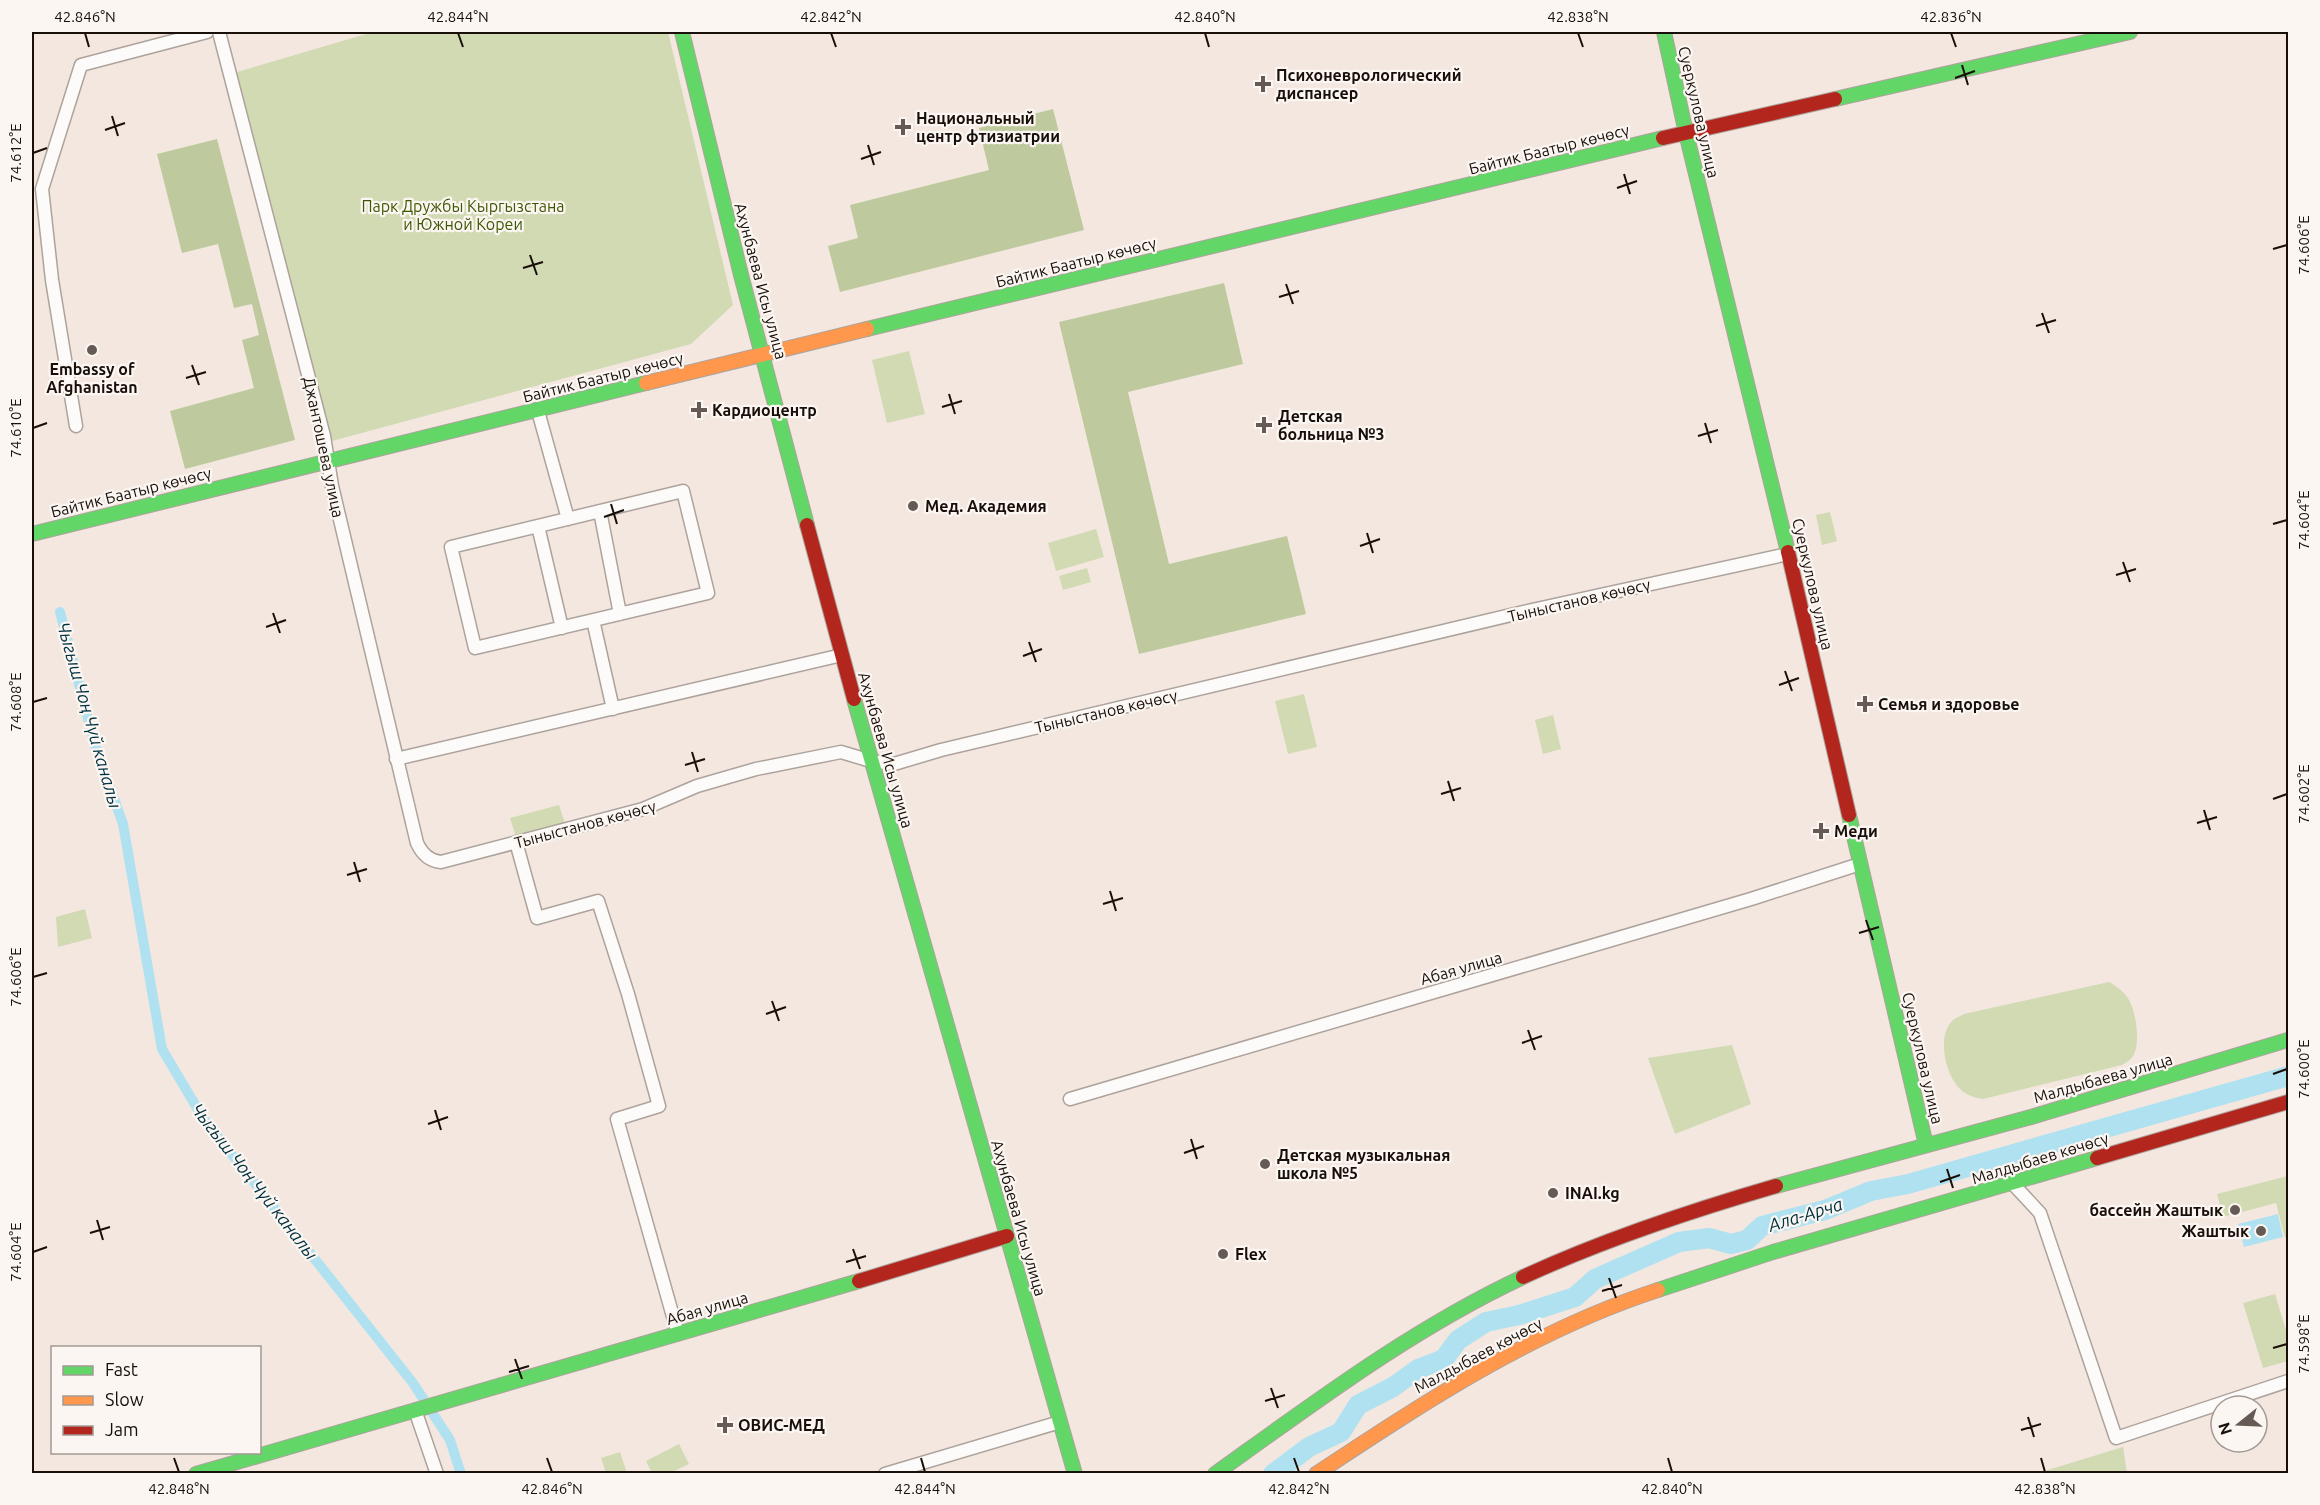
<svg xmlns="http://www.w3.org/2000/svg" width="2320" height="1505" font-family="Ubuntu,sans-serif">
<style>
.green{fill:#d1dab3}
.forest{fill:#bec99d}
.water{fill:#b0e1f1}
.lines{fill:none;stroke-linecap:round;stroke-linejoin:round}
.canal{stroke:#b0e1f1;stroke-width:10}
.river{stroke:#b0e1f1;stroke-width:20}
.street-casing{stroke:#ada39c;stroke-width:15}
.fast-casing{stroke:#ada39c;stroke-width:16}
.slow-casing{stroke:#ada39c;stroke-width:16}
.jam-casing{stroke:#ada39c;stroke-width:16}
.street{stroke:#fdfbfa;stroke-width:12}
.fast{stroke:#63d668;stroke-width:14}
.slow{stroke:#ff974d;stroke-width:14}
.jam{stroke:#b3261e;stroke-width:14}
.ticks{fill:none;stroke:#180f09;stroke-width:2}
.poi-dot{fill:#655b54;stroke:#fcf6f2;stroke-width:2}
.labels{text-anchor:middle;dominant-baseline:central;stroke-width:4.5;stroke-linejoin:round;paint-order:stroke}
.poi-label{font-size:16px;font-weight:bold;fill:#180f09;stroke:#fcf6f2;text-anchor:start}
.street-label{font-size:16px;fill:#180f09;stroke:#fcf6f2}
.park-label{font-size:16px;fill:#3f5803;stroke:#fcf6f2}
.water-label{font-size:18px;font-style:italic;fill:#013240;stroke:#fcf6f2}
.neatline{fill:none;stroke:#180f09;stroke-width:2}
.ticks-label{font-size:15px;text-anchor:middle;fill:#180f09}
</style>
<rect width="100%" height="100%" fill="#f3e7df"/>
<path class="green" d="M373,32H668L733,305L691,344L332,441L234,73Z
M909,351L925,414L887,423L872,360Z
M1830,512L1837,541L1822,545L1816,515Z
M1096,529L1104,557L1056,571L1048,543Z
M1087,568L1091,582L1063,590L1059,576Z
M1304,694L1317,747L1288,754L1275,701Z
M1553,715L1561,749L1543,754L1535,720Z
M559,805L565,824L516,837L510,818Z
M85,909L92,938L58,947L56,917Z
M2109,982C2116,986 2122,990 2127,997C2136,1008 2141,1044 2133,1056C2131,1060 2125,1063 2122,1065L1983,1099C1973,1097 1965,1095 1958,1087C1945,1072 1937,1037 1952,1021C1955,1018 1961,1016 1964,1014Z
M1732,1045L1751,1104L1675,1134L1648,1058Z
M2288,1176V1237L2285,1238L2276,1203L2223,1217L2217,1194Z
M2275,1294L2288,1337V1361L2263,1368L2243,1303Z
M679,1444L689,1464L670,1473H652L646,1461Z
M2123,1447L2127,1473H2038Z
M620,1452L627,1473H606L601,1458Z"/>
<path class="forest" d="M1053,109L1084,230L840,292L828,246L858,238L850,205L989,170L979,128Z
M217,139L295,440L185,469L170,411L254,388L242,340L259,335L252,304L234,308L218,244L182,253L157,154Z
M1224,283L1243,364L1128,392L1169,564L1287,536L1306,614L1139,654L1059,322Z"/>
<path class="water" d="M2278,1214L2283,1237L2244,1247L2238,1224Z"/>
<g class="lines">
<path class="canal" d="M60,612L95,745L123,824L162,1049L203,1118L413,1383L450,1440L461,1474"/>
<path class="river" d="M1273,1474L1309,1447L1341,1432L1358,1405L1393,1387L1418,1369L1444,1359L1458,1340L1486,1322L1519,1315L1575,1297L1595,1279L1679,1242L1709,1238L1731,1244L1747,1240L1762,1226L1825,1210L1871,1191L1908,1184L2288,1076"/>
<defs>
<path id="street" d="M219,32L324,436L332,486L417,843C422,854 429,861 441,862L643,809L697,786L756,769L841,752L871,761L894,764L941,750L1532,610L1788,554
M538,411L568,519
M76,426L52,280L42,189L81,65L207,32
M683,491L708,593L475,648L451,547Z
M600,511L620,614
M538,526L562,628
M593,620L613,709
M396,759L842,655
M516,842L537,918L598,901L628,994L659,1106L617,1119L678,1334
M1070,1099L1751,899L1860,864
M2013,1184L2040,1213L2116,1438L2288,1381
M415,1410L437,1474
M885,1474L1060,1422"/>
<path id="fast" d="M682,32L741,275L807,525
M1664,32L1686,133L1788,552
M1835,99L2130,32
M867,329L1663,138
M32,534L646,383
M854,699L1075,1474
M1849,815L1926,1145
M1776,1186L2031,1117L2288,1040
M1658,1290L1773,1252L2097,1158
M196,1474L859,1281
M1215,1474C1314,1403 1412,1329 1523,1277"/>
<path id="slow" d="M646,383L867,329
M1316,1474C1425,1402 1532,1331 1658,1290"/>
<path id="jam" d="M1663,138L1835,99
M807,525L854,699
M1788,552L1849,815
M2097,1158L2288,1102
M1523,1277C1605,1239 1690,1211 1776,1186
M859,1281L1007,1236"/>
</defs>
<use href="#street" class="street-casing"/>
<use href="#fast" class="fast-casing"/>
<use href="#slow" class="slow-casing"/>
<use href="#jam" class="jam-casing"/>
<use href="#street" class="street"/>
<use href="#fast" class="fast"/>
<use href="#slow" class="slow"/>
<use href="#jam" class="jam"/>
</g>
<path class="ticks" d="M85,33L89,47M458,33L463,47M831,33L836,47M1205,33L1209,47M1578,33L1583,47M1951,33L1956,47M1962,65L1968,85M1955,78L1975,71M112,116L118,136M105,130L125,123M868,145L874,165M33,153L47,148M861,159L881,152M1624,174L1630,194M1617,188L1637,181M2273,249L2287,245M530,255L537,275M523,268L543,262M1286,284L1293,304M1279,297L1299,291M2042,313L2049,333M2036,326L2056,320M192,365L199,385M186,378L206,372M949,394L955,414M942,407L962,401M1705,423L1711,443M33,428L47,423M1698,436L1718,430M611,504L617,524M604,517L624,510M2273,524L2287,520M1367,533L1373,553M1360,546L1380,539M2123,562L2130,582M2116,575L2136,569M273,613L280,633M266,627L286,620M1029,642L1036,662M1023,656L1042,649M1785,671L1792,691M1779,685L1799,678M33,702L47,698M692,752L698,772M685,765L705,759M1448,781L1454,801M1441,794L1461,788M2273,799L2287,794M2204,810L2210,830M2197,823L2217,817M354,862L360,882M347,875L367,869M1110,891L1116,911M1103,904L1123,898M1866,920L1873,940M1859,933L1879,927M33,977L47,973M772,1001L779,1021M766,1014L786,1007M1528,1030L1535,1050M1522,1043L1542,1036M2273,1074L2287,1069M435,1110L441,1130M428,1124L448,1117M1191,1139L1197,1159M1184,1153L1204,1146M1947,1169L1953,1188M1940,1182L1960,1175M97,1220L103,1240M90,1233L110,1227M853,1249L860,1269M33,1252L47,1247M846,1262L866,1256M1609,1278L1616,1298M1602,1291L1622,1285M2273,1348L2287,1344M515,1359L522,1379M509,1372L529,1366M1271,1388L1278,1408M1265,1401L1285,1395M2028,1417L2034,1437M2021,1430L2041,1424M174,1458L179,1472M547,1458L552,1472M921,1458L925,1472M1294,1458L1299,1472M1668,1458L1672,1472M2041,1458L2045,1472"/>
<g class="poi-dot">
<path d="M1260 75h6v6h6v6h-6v6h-6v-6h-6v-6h6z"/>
<path d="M900 118h6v6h6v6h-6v6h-6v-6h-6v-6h6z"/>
<circle cx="92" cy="350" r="6"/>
<path d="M696 401h6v6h6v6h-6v6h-6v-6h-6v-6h6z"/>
<path d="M1261 416h6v6h6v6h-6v6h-6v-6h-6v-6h6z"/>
<circle cx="913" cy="506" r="6"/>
<path d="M1862 695h6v6h6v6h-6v6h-6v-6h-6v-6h6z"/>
<path d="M1818 822h6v6h6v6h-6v6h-6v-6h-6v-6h6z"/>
<circle cx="1265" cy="1164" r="6"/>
<circle cx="1553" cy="1193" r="6"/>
<circle cx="2235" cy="1210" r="6"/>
<circle cx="2261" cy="1231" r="6"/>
<circle cx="1223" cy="1254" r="6"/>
<path d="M722 1416h6v6h6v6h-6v6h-6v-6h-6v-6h6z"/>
</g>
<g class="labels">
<g class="poi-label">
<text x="1276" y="75">Психоневрологический<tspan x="1276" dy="18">диспансер</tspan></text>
<text x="916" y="118">Национальный<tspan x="916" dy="18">центр фтизиатрии</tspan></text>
<text x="92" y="369" text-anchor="middle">Embassy of<tspan x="92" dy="18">Afghanistan</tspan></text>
<text x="712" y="410">Кардиоцентр</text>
<text x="1278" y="416">Детская<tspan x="1278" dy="18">больница №3</tspan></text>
<text x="925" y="506">Мед. Академия</text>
<text x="1878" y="704">Семья и здоровье</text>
<text x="1834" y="831">Меди</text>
<text x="1277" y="1155">Детская музыкальная<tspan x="1277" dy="18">школа №5</tspan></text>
<text x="1565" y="1193">INAI.kg</text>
<text x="2223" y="1210" text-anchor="end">бассейн Жаштык</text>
<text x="2249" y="1231" text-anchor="end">Жаштык</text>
<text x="1235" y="1254">Flex</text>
<text x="738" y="1425">ОВИС-МЕД</text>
</g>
<g class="street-label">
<text transform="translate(1699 112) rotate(77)">Суеркулова улица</text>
<text transform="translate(1549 149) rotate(-14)">Байтик Баатыр көчөсү</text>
<text transform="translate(1076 262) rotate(-14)">Байтик Баатыр көчөсү</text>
<text transform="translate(761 281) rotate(75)">Ахунбаева Исы улица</text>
<text transform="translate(603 377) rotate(-14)">Байтик Баатыр көчөсү</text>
<text transform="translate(324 447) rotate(78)">Джантошева улица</text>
<text transform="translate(131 492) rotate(-14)">Байтик Баатыр көчөсү</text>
<text transform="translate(1813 584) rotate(77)">Суеркулова улица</text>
<text transform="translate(1579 600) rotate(-13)">Тыныстанов көчөсү</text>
<text transform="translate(1106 711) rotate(-13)">Тыныстанов көчөсү</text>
<text transform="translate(886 750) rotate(74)">Ахунбаева Исы улица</text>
<text transform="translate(585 824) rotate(-15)">Тыныстанов көчөсү</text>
<text transform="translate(1461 968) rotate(-16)">Абая улица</text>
<text transform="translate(1923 1058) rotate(77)">Суеркулова улица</text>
<text transform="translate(2103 1078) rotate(-16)">Малдыбаева улица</text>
<text transform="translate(2040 1158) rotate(-17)">Малдыбаев көчөсү</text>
<text transform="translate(1019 1218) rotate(74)">Ахунбаева Исы улица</text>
<text transform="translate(707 1308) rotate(-16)">Абая улица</text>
<text transform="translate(1478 1355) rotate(-28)">Малдыбаев көчөсү</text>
</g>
<g class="park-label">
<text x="463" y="206">Парк Дружбы Кыргызстана<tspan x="463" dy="18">и Южной Кореи</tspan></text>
</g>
<g class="water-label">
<text transform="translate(90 715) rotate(74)">Чыгыш Чоң Чүй каналы</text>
<text transform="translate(255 1181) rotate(52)">Чыгыш Чоң Чүй каналы</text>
<text transform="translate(1805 1214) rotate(-17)">Ала-Арча</text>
</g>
</g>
<rect width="2320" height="1505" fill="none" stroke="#fcf6f2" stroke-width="66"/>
<rect x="51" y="1346" width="210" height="108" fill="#fcf6f2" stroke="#a19a95" stroke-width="1.5"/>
<rect x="63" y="1366" width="30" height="9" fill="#63d668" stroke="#a19a95" stroke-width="1.5"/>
<text x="105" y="1376" font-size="18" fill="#180f09">Fast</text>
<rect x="63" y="1396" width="30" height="9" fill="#ff974d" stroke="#a19a95" stroke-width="1.5"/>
<text x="105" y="1406" font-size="18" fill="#180f09">Slow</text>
<rect x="63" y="1426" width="30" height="9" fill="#b3261e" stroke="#a19a95" stroke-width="1.5"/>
<text x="105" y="1436" font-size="18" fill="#180f09">Jam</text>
<g transform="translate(2239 1424) rotate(252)"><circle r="28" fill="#fcf6f2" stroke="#a19a95" stroke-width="1.5"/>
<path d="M0-4.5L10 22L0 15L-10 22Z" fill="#655b54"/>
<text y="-9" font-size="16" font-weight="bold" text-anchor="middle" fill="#180f09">N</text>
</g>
<rect x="33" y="33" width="2254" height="1439" class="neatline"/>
<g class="ticks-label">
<text x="85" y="22">42.846°N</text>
<text x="458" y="22">42.844°N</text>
<text x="831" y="22">42.842°N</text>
<text x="1205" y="22">42.840°N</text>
<text x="1578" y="22">42.838°N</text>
<text x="1951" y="22">42.836°N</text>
<text transform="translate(16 153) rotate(-90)" y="5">74.612°E</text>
<text transform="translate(2304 245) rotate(-90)" y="5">74.606°E</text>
<text transform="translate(16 428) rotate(-90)" y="5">74.610°E</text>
<text transform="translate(2304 520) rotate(-90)" y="5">74.604°E</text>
<text transform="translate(16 702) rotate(-90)" y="5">74.608°E</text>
<text transform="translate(2304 794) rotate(-90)" y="5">74.602°E</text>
<text transform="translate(16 977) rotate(-90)" y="5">74.606°E</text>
<text transform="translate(2304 1069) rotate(-90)" y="5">74.600°E</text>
<text transform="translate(16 1252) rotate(-90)" y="5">74.604°E</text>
<text transform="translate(2304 1344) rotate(-90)" y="5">74.598°E</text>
<text x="179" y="1494">42.848°N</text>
<text x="552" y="1494">42.846°N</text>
<text x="925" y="1494">42.844°N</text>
<text x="1299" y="1494">42.842°N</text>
<text x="1672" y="1494">42.840°N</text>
<text x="2045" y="1494">42.838°N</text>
</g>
</svg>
